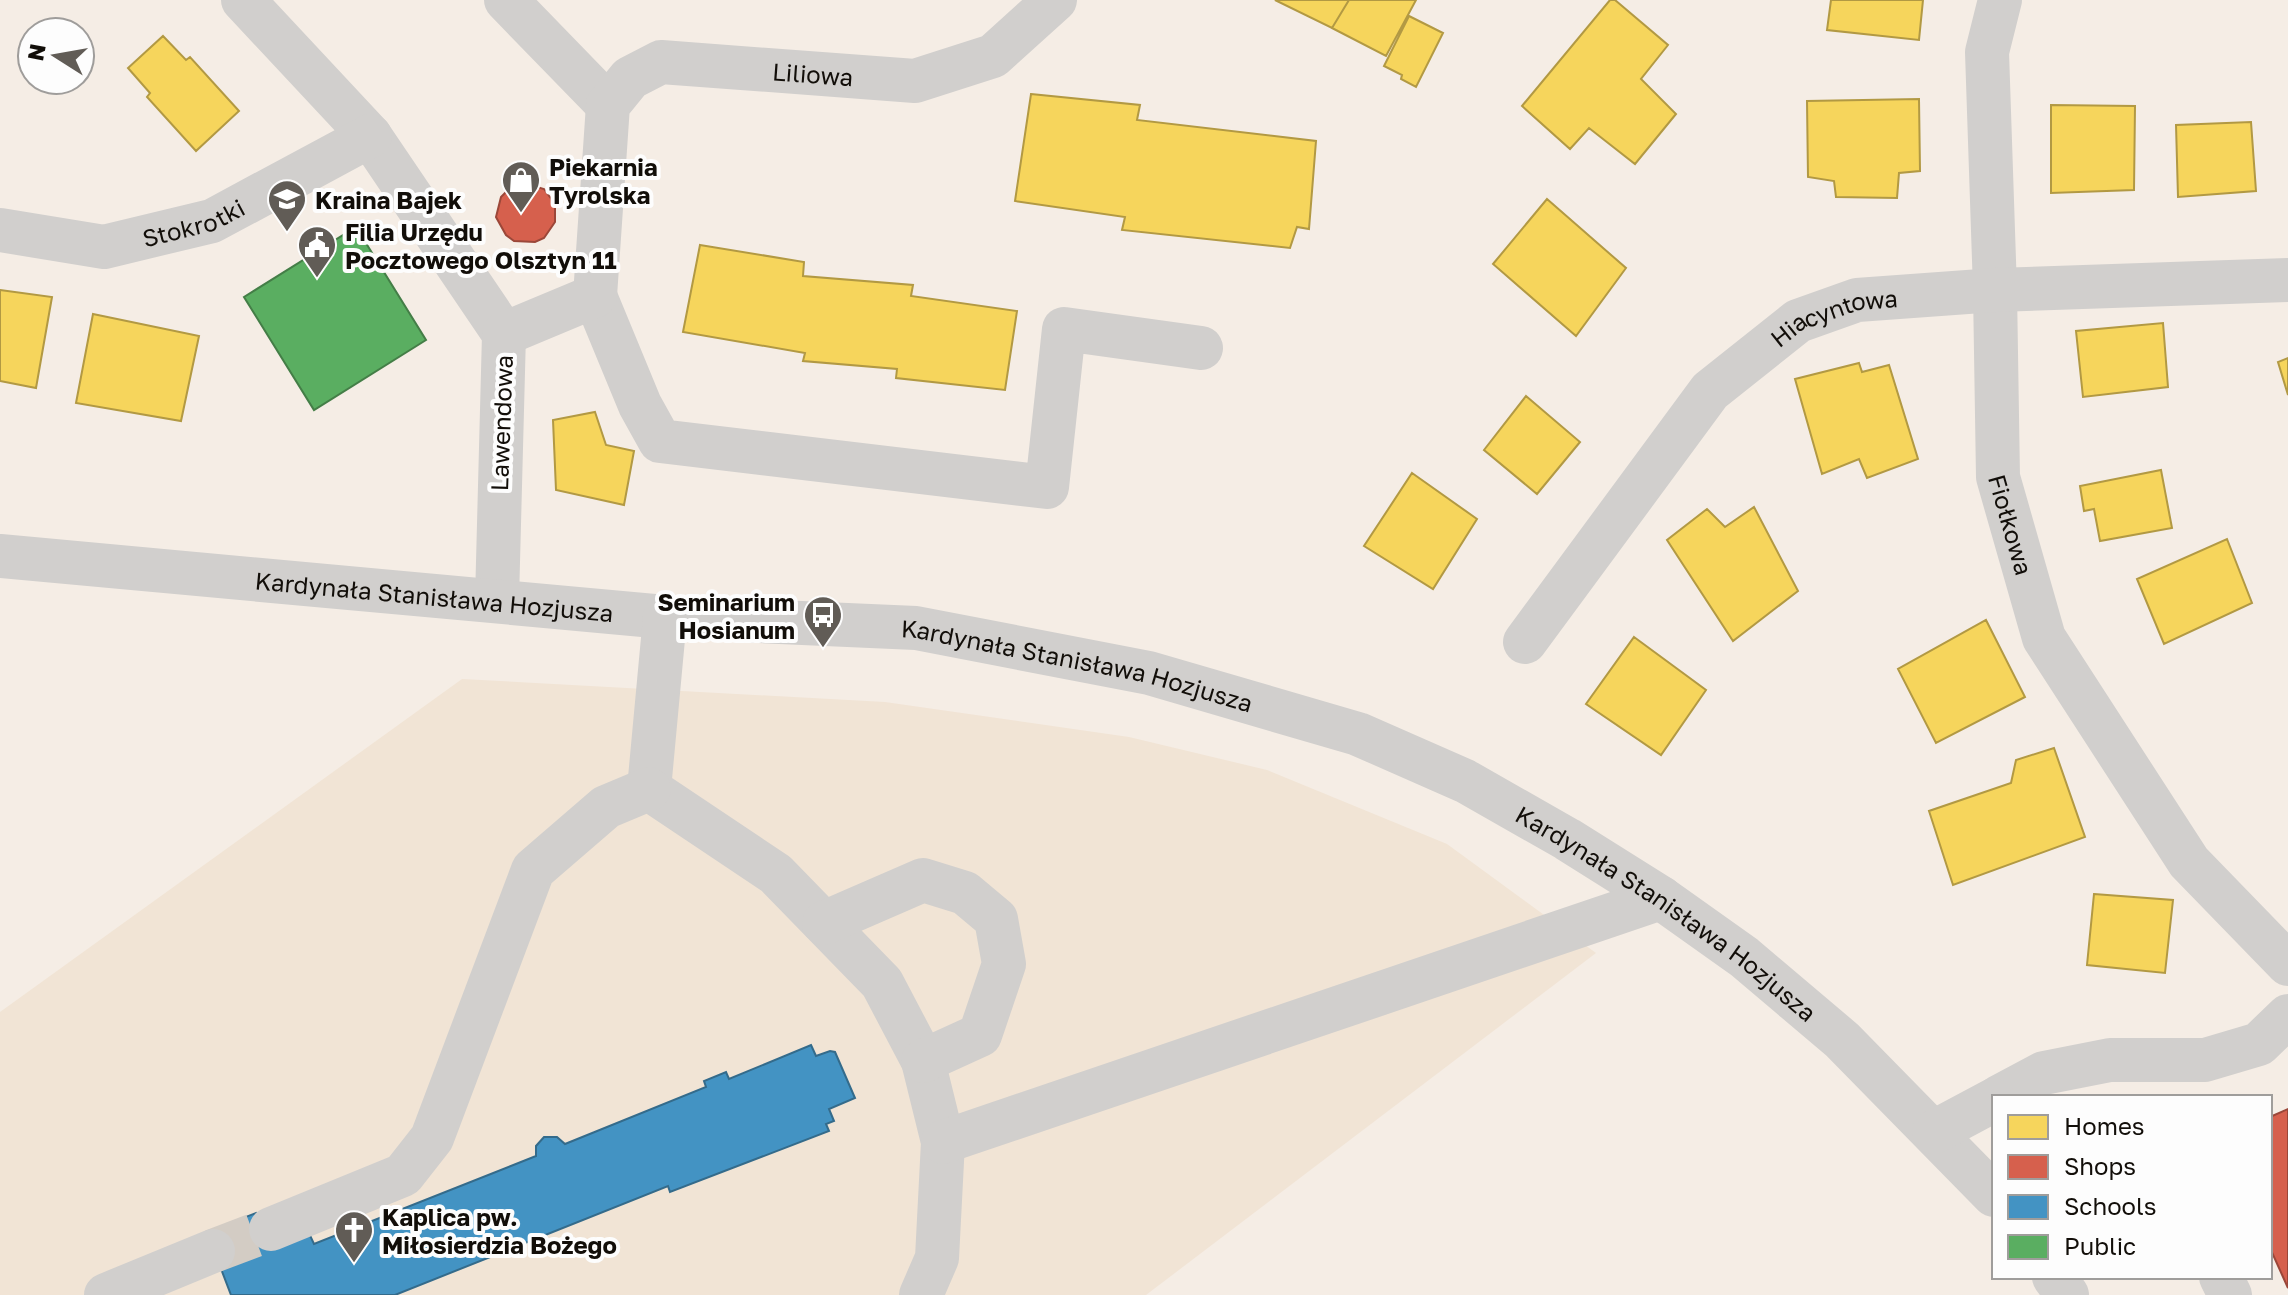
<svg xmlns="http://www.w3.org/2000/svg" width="2288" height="1295" font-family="'Golos Text',sans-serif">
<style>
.built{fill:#f1e4d5}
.homes{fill:#f6d55c;stroke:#b29943;stroke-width:2}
.shops{fill:#d6604d;stroke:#9b4739;stroke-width:2}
.schools{fill:#4393c3;stroke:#346b8b;stroke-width:2}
.public{fill:#5aae61;stroke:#447e47;stroke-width:2}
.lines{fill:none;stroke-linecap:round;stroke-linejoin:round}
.minor-tunnel{stroke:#d3ccc4;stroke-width:44;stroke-dasharray:44 22;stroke-linecap:butt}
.minor{stroke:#d1cfcd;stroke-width:44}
.labels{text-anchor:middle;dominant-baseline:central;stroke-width:8;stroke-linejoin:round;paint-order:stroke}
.street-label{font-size:24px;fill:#120e09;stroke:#fdfdfd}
.poi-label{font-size:24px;font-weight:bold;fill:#120e09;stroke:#fdfdfd;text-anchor:start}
</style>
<rect width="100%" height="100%" fill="#f5ede5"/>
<path class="built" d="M462,679L885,702L1129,737L1267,770L1447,844L1596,953L1146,1295H0V1012Z"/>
<path class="homes" d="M1275,0H1349L1332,28Z
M1349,0H1416L1386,56L1332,28Z
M1610,0H1615L1668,45L1641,79L1676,114L1635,164L1589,128L1570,149L1522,106Z
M1831,0H1923L1919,40L1827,30Z
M1409,16L1443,33L1416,87L1401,79L1402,75L1384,66Z
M163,36L186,60L190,57L239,111L196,151L147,97L150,93L128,68Z
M1031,94L1140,105L1137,120L1316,141L1309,229L1297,227L1290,248L1122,230L1125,217L1015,201Z
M1919,99L1920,171L1899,173L1897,198L1836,197L1834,181L1808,177L1807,101Z
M2051,105L2135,106L2134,190L2051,193Z
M2251,122L2256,191L2178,197L2176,125Z
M1547,199L1626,268L1576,336L1493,264Z
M700,245L804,262L803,276L913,285L911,296L1017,311L1005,390L896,378L897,369L803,361L805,353L683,332Z
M0,290L52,297L36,388L0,381Z
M93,314L199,336L181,421L76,403Z
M2163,323L2168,387L2083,397L2076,331Z
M2288,358V395L2278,362Z
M1859,363L1862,372L1889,365L1918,459L1867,478L1859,459L1822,474L1795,379Z
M1526,396L1580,442L1537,494L1484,450Z
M595,412L606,445L634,451L624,505L556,490L553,420Z
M2161,470L2172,528L2100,541L2094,509L2084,511L2080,486Z
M1412,473L1477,519L1433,589L1364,546Z
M1754,507L1798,591L1733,641L1667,540L1707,509L1725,527Z
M2227,539L2252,603L2164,644L2137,579Z
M1986,620L2025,697L1936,743L1898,669Z
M1634,637L1706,690L1661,755L1586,704Z
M2054,748L2085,837L1953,885L1929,811L2011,783L2016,760Z
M2094,894L2173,900L2165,973L2087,965Z"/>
<path class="shops" d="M517,181L544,189L555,204V222L544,238L535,242L514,241L506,235L496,217L501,197Z
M2288,1109V1288L2270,1248V1117Z"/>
<path class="schools" d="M811,1045L816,1056L830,1051L835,1052L855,1098L829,1109L834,1121L826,1124L829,1131L670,1192L668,1186L395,1295H231L207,1232L256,1213L258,1218L308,1231L314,1244L536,1156V1146L544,1137H557L565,1144L706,1087L704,1081L726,1072L729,1079Z"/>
<path class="public" d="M356,227L426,340L314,410L244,297Z"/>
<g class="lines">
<path class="minor-tunnel" d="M213,1251L271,1229"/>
<g class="minor">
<path d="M243,0L370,136L504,334L497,600"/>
<path d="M506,0L608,105"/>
<path id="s1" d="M2000,0L1987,52L1995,290L1998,477L2044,638L2189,862L2288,964"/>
<path id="s2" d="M0,230L104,247L212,221L370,136"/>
<path d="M595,296L640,405L660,441L1047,487L1064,329L1201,348"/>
<path id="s3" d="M504,334L595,296L608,105L630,78L661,62L915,81L993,56L1055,0"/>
<path id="s4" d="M0,556L665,617L916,628L1149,673L1358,734L1465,781L1567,839L1661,898L1744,957L1842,1040L1994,1195"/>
<path d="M665,617L649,789L776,874L882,983L923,1061L943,1142L937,1258L921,1295"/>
<path id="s5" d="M1525,642L1710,391L1798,321L1857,300L1995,290L2288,280"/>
<path d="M824,923L923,880L965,893L996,919L1004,964L980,1035L923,1061"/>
<path d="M1999,1097L2044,1073L2110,1060H2205L2259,1044L2288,1016"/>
<path d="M1934,1132L1994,1100"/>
<path d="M943,1142L1661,898"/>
<path d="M271,1229L403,1175L432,1138L533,870L606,807L649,789"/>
<path d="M2054,1277L2067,1295"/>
<path d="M2221,1277L2230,1295"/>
<path d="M106,1295L213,1251"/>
</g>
</g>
<defs>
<symbol id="shop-pin" viewBox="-11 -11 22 30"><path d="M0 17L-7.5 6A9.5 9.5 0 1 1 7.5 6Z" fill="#615c56" stroke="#fdfdfd"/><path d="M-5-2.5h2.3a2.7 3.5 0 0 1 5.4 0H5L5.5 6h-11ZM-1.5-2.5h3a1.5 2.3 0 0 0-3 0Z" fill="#fff"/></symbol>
<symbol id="school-pin" viewBox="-11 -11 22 30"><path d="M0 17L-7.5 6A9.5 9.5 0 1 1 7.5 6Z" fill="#615c56" stroke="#fdfdfd"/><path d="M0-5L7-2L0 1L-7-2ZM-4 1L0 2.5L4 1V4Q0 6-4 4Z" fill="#fff"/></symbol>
<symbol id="civic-pin" viewBox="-11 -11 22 30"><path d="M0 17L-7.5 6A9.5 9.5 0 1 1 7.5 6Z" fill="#615c56" stroke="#fdfdfd"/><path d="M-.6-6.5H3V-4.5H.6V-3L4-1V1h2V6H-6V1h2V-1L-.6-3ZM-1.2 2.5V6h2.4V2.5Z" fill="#fff"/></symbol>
<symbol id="bus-pin" viewBox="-11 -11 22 30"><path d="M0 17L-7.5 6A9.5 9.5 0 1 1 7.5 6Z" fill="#615c56" stroke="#fdfdfd"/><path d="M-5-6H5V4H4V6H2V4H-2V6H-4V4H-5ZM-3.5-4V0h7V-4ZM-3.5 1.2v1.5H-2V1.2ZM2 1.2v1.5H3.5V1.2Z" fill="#fff"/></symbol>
<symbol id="church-pin" viewBox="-11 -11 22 30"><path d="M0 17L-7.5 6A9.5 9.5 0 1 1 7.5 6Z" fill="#615c56" stroke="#fdfdfd"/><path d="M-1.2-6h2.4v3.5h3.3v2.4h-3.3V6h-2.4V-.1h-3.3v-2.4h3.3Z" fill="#fff"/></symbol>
</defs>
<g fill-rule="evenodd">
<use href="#shop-pin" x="499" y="158" width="44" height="60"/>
<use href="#school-pin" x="265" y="177" width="44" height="60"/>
<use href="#civic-pin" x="295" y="223" width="44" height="60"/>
<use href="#bus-pin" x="801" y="593" width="44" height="60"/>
<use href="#church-pin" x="332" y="1208" width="44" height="60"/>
</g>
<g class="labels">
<g class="street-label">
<text stroke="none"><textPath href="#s3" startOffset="512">Liliowa</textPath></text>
<text stroke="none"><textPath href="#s2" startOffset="198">Stokrotki</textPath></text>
<text stroke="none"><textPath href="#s5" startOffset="460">Hiacyntowa</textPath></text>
<text transform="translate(501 423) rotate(-88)">Lawendowa</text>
<text stroke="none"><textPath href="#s1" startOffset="528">Fiołkowa</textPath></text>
<text stroke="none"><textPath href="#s4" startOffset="436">Kardynała Stanisława Hozjusza</textPath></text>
<text stroke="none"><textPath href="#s4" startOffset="1084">Kardynała Stanisława Hozjusza</textPath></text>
<text stroke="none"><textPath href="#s4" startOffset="1732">Kardynała Stanisława Hozjusza</textPath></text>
</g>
<g class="poi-label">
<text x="549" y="166">Piekarnia<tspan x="549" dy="28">Tyrolska</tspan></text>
<text x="315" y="199">Kraina Bajek</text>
<text x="345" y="231">Filia Urzędu<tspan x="345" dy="28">Pocztowego Olsztyn 11</tspan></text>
<text x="795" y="601" text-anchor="end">Seminarium<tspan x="795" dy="28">Hosianum</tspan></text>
<text x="382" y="1216">Kaplica pw.<tspan x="382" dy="28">Miłosierdzia Bożego</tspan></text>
</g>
</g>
<rect x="1992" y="1095" width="280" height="184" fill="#fdfdfd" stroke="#9f9d9b" stroke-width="2"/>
<rect x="2008" y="1115" width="40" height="24" fill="#f6d55c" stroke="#9f9d9b" stroke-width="2"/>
<text x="2064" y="1135" font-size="24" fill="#120e09">Homes</text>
<rect x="2008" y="1155" width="40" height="24" fill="#d6604d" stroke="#9f9d9b" stroke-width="2"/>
<text x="2064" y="1175" font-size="24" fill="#120e09">Shops</text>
<rect x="2008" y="1195" width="40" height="24" fill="#4393c3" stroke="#9f9d9b" stroke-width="2"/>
<text x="2064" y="1215" font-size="24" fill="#120e09">Schools</text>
<rect x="2008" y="1235" width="40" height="24" fill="#5aae61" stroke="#9f9d9b" stroke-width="2"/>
<text x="2064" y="1255" font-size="24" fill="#120e09">Public</text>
<g transform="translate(56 56) rotate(281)"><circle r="38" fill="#fdfdfd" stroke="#9f9d9b" stroke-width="2"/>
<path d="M0-6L14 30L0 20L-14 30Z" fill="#615c56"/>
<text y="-12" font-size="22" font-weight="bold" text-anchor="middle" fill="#120e09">N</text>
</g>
</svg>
